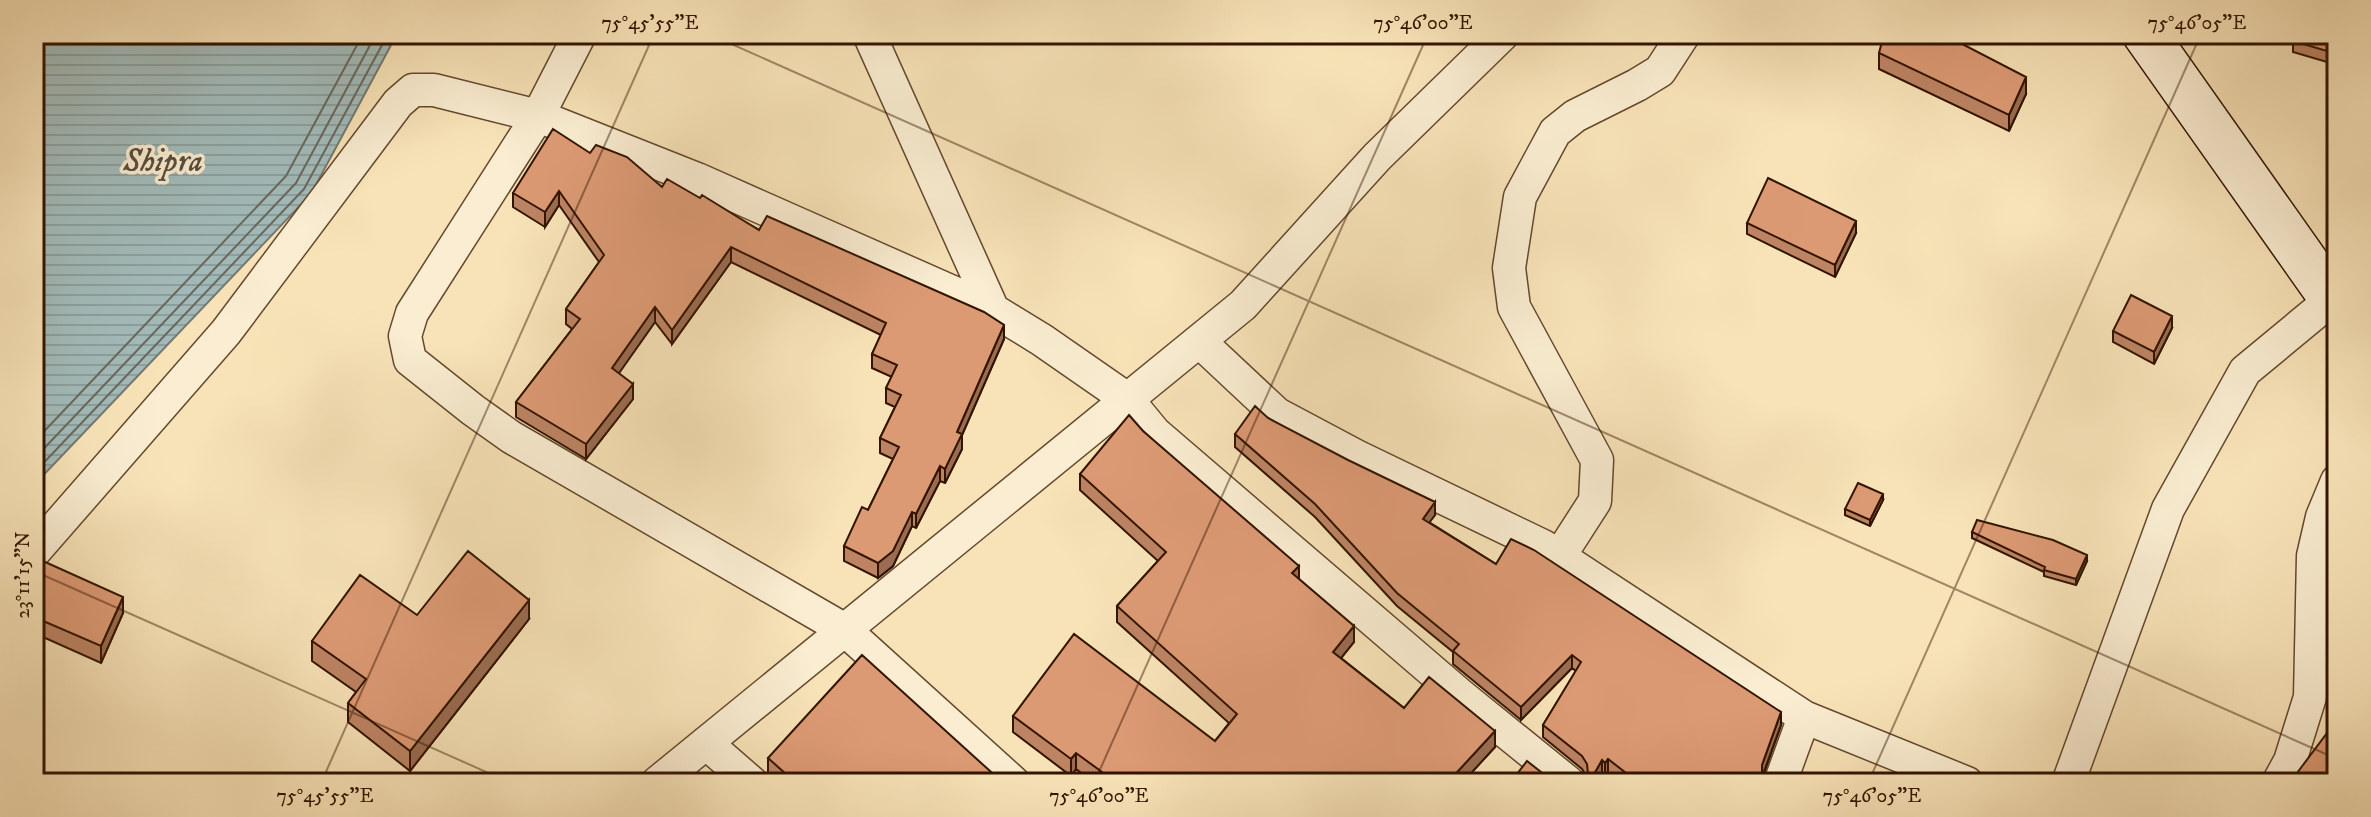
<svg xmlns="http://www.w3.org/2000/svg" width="2371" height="817" font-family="'IM FELL DW Pica',serif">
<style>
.water{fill:url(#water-rules);stroke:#757870;stroke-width:2}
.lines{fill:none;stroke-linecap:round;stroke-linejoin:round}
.shore{stroke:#6a685d;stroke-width:2}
.street-casing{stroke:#64482e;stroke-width:35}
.secondary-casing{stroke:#321400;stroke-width:47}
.street{stroke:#faedd1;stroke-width:32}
.secondary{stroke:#faedd1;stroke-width:44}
.wall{fill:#bd8464;stroke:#321400;stroke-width:2}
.shaded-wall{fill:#9a6c51;stroke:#321400;stroke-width:2}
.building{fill:#dc9a74;stroke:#321400;stroke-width:2}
.ticks{fill:none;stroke:#321400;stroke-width:2;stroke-opacity:0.45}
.labels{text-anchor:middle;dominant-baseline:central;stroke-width:7;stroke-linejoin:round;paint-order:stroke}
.water-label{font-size:32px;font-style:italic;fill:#594e41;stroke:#faedd1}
.neatline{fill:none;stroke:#321400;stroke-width:3}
.ticks-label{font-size:20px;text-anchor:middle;fill:#321400}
</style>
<defs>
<pattern id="water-rules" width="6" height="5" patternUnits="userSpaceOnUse" patternTransform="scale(2)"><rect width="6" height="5" fill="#a2bbba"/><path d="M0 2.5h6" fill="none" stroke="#8ca09e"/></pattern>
</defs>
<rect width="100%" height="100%" fill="#f8e3b8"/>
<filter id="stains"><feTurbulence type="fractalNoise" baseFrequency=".0025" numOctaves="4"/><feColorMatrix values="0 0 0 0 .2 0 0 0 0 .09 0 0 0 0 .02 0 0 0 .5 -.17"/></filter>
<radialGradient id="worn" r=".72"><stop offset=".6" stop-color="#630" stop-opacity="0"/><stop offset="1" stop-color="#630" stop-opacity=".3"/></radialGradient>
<path class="water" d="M34,34H397L311,194L34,485Z"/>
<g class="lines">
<path class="shore" d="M34,442L286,176L363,34
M34,459L296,183L376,34
M34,473L304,189L388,34"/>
<defs>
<path id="street" d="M580,34L538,116L412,313L405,336L410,360L473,410L511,437L845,630L1014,783
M869,34L993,310
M1199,341L1277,414L1356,456L1543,546L1804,717
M34,552L226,332L398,103L413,90H434L538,116L697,179L993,310L1042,340L1127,399L1155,433L1459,694L1569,783
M1559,557L1595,501L1597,460L1514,307L1509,268L1520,197L1555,132L1575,116L1637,85L1660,71L1684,34
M706,743L752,783
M657,783L1243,305L1377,157L1503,34
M1780,783L1804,717L1967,783
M2068,783L2168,509L2245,371L2332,299
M2278,783L2290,761L2310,697L2313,556L2322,517L2337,481"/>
<path id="secondary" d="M2145,34L2337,306"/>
</defs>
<use href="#street" class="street-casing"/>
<use href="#secondary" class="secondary-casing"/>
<use href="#street" class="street"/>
<use href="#secondary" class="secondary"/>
</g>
<path class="wall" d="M2337,34V65L2293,52V41Z
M1879,53L2026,94L2009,131L1879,69Z
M590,153L662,187L700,198L759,230L1004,339L962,435V449L945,483L940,481L916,528L912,526L893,566L878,578L844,561V546L868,510L893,459L880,453V438L895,407L886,403V388L892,377L872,368V354L881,335L731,262L672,344L655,322L618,374L633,399L586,459L516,417V402L572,329L566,324V309L599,262L559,205L545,227L513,207V193Z
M1747,223L1856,233L1835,277L1747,234Z
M2172,328L2154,364L2113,342V331Z
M1268,418L1435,515L1429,522L1496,564L1781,725L1763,776L1767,783H1623L1608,772L1605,775L1602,773L1596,783H1582L1586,776L1582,769L1543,737V725L1576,671L1572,668L1521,720L1453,664V652L1397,606L1315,517L1235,447V434Z
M1143,431L1299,579L1354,642L1341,658L1404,708L1495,747L1462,783H1094L1076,769L1071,776L1013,732V716L1215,741L1229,723L1117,622V606L1158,561L1080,490V474Z
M1883,500L1870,526L1845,515V509Z
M1972,532L2087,561L2076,585L2044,576V572L1972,538Z
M2337,552V598L2331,596L2332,566Z
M34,557L123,613L101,663L34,633Z
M417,615L529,619L410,771L348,722V703L356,692L312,661V641Z
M768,758L1001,781L1006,783H778L768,774Z"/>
<path class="shaded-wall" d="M2026,77V94L2009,131V115Z
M559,191V205L545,227V212Z
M1856,221V233L1835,277V265Z
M731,247V262L672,344V330Z
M655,307V322L612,383V368Z
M2172,316V328L2154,364V352Z
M1004,325V339L962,435V449L945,483V469L957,432Z
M633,384V399L586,459V444Z
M940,466V481L916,528V514Z
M1883,494V500L1870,526V520Z
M1435,502V515L1423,531V519Z
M912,512V526L893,566L878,578V563Z
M2087,555V561L2076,585V579Z
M1299,566V582L1292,573Z
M123,597V613L101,663V646Z
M529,600V619L410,771V751Z
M1354,626V642L1333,668V652Z
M1572,655V668L1521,720V707Z
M1781,712V725L1762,777V765Z
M1495,731V747L1462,783H1447Z
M1076,753V769L1071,776V759Z
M1608,759V772L1605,775V763Z
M1602,760V773L1596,783H1589Z"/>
<path class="building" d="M1884,34H1943L2026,77L2009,115L1879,53Z
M2294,34H2337V54L2293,41Z
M553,129L590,153L596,145L627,157L662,187L667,179L700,198L702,195L759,230L767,216L984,312L1004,325L957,432L962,434L945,469L940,466L916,514L912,512L893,551L878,563L844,546L862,507L868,510L899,447L880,438L901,395L886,388L897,365L872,354L886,323L731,247L672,330L655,307L612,368L633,384L586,444L516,402L580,319L566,309L604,255L559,191L545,212L513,193Z
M1768,178L1856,221L1835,265L1747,223Z
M2131,295L2172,316L2154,352L2113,331Z
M1255,406L1268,418L1348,460L1435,502L1423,519L1496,564L1511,539L1534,550L1781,712L1762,765V774L1767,783H1639L1608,759L1605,763L1602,760L1589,783H1582L1588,774L1587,764L1582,756L1543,725L1581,662L1572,655L1521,707L1453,651L1459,644L1397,593L1315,504L1235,434Z
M1129,415L1143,431L1299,566L1292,573L1354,626L1333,652L1404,708L1429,677L1495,731L1447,783H1117L1076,753L1071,759L1013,716L1074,634L1215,741L1237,714L1117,606L1166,552L1080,474Z
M1858,483L1883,494L1870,520L1845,509Z
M1977,520L2053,540L2087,555L2076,579L2044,570L2045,567L1972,532Z
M468,551L529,600L410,751L348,703L366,679L312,641L360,575L417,615Z
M2337,552V587L2331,584L2332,566Z
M34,557L123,597L101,646L34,617Z
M862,655L1001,781L1006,783H796L768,758Z
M2337,711V783H2292L2297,773L2330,729Z
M1527,761L1555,783H1510Z"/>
<path class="ticks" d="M709,34L2337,759M34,571L511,783M321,783L654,34M1094,783L1428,34M1868,783L2201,34"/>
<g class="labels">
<g class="water-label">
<text x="163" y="162">Shipra</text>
</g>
</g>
<rect width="2371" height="817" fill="none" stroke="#f8e3b8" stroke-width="88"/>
<rect x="44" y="44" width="2283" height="729" class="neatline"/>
<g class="ticks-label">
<text x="650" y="29">75°45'55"E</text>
<text x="1423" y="29">75°46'00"E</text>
<text x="2197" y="29">75°46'05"E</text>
<text transform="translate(22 575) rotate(-90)" y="7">23°11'15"N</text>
<text x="325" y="802">75°45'55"E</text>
<text x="1099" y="802">75°46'00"E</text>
<text x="1872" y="802">75°46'05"E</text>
</g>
<rect width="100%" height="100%" filter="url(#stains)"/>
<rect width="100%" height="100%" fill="url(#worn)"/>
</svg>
